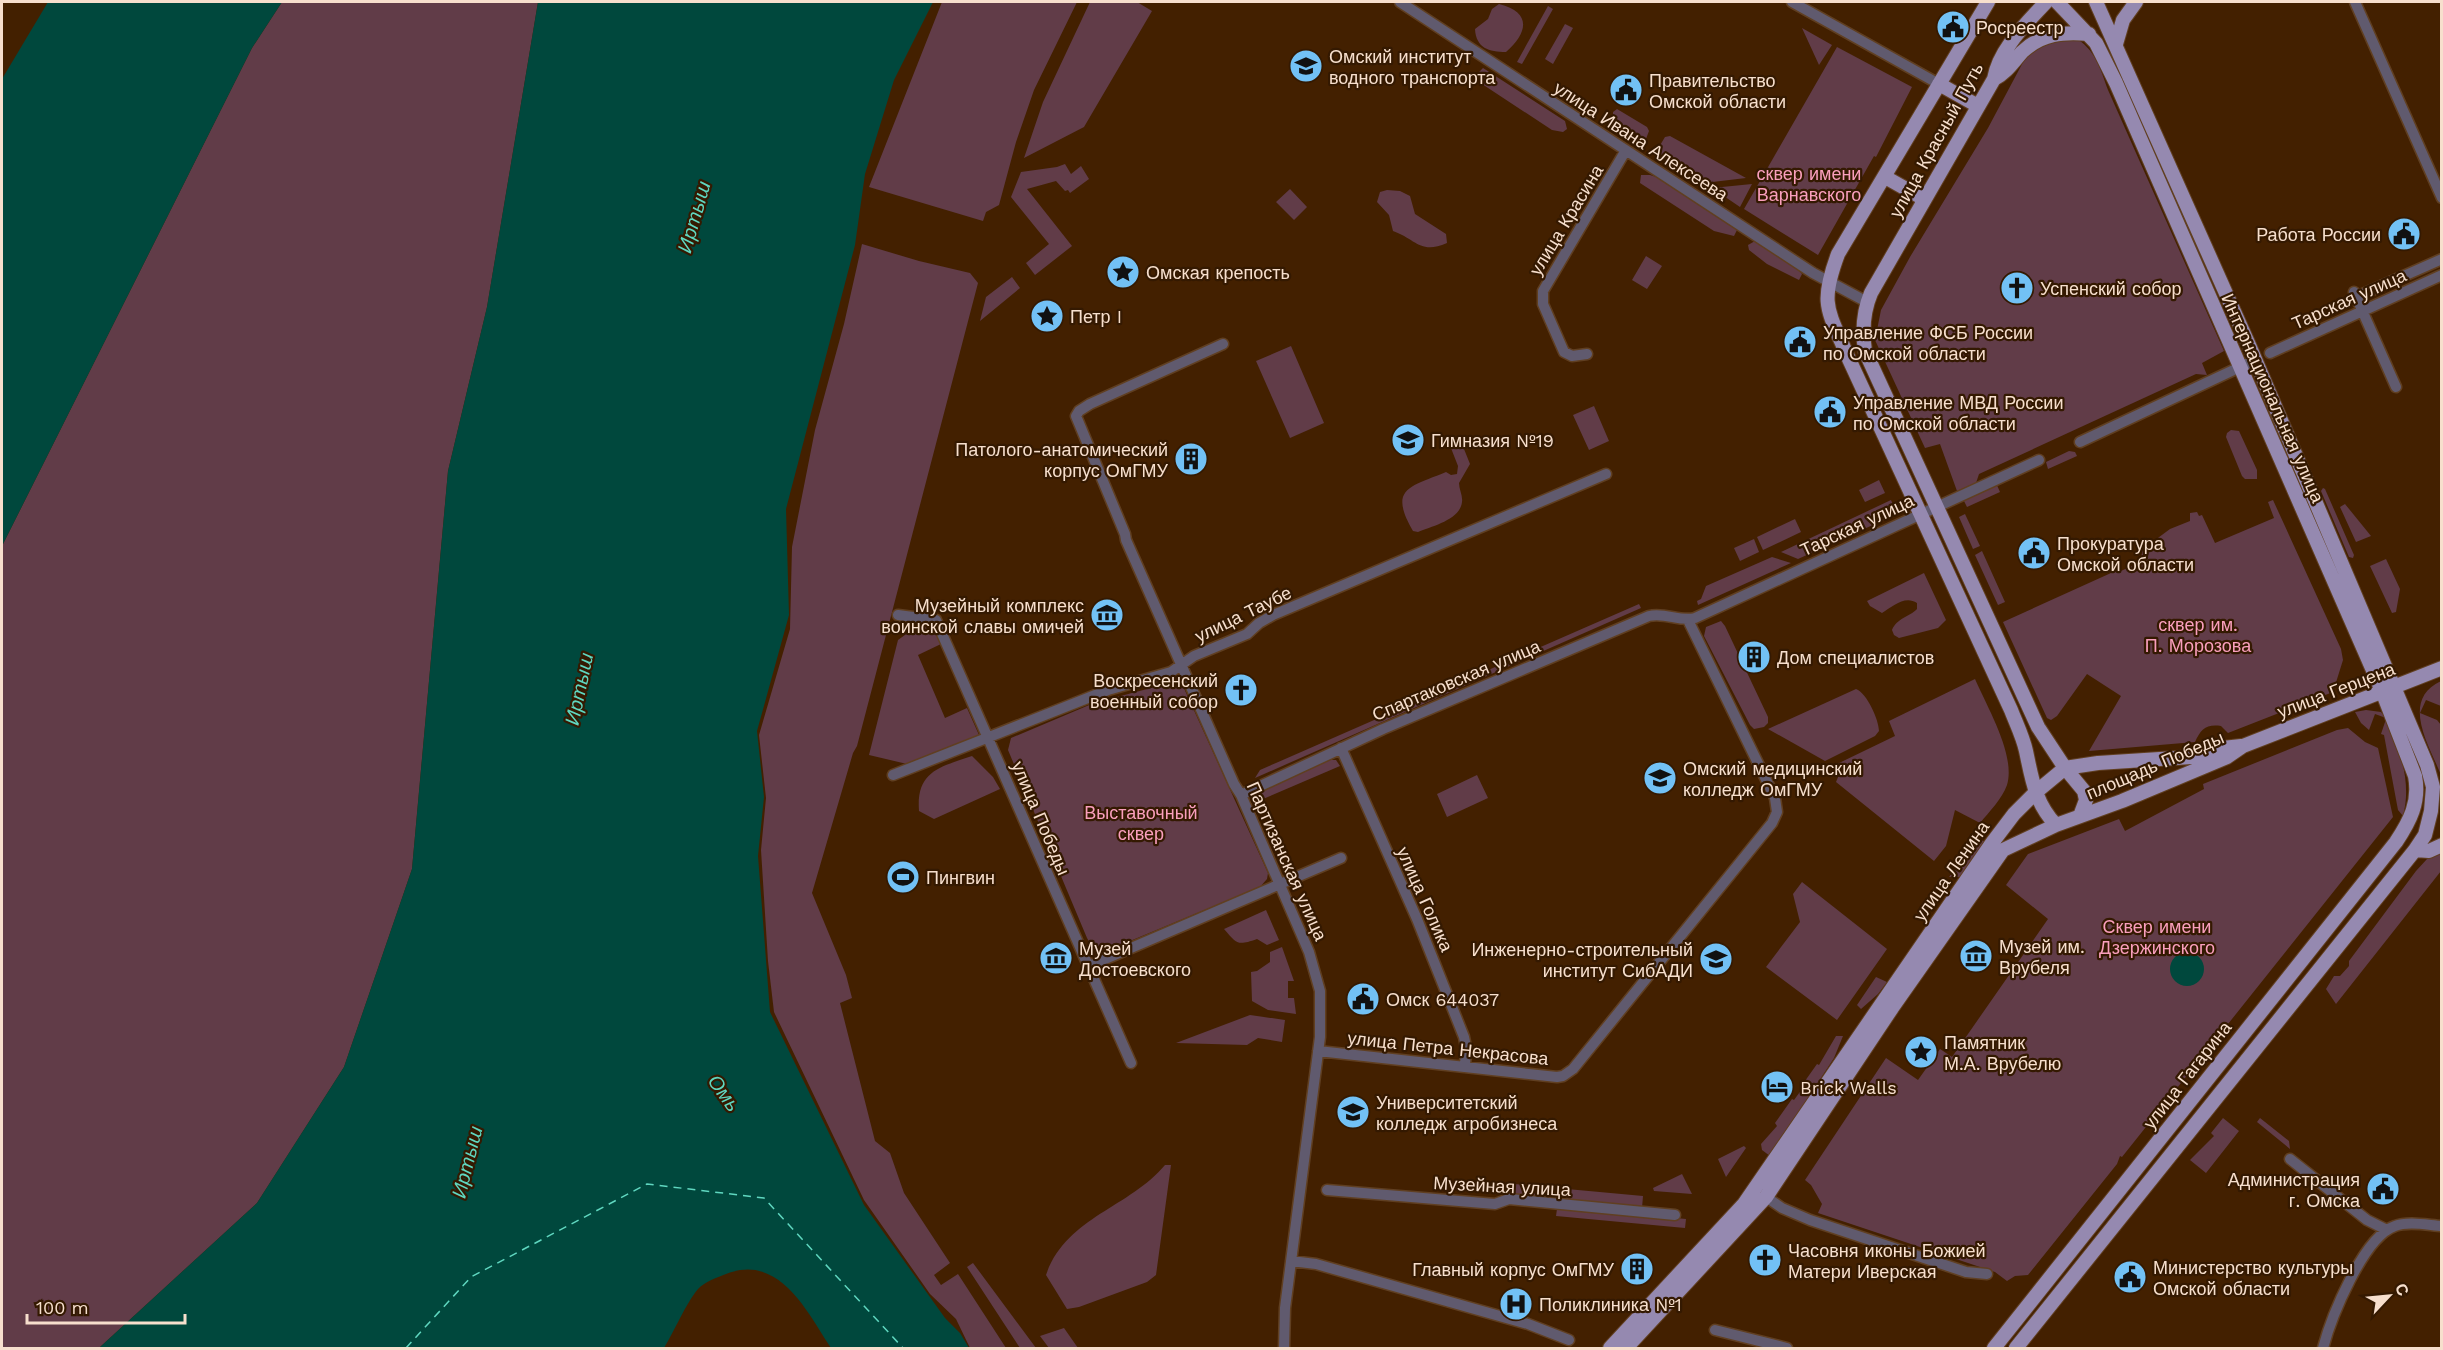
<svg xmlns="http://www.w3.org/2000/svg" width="2443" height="1350" font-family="'Work Sans',sans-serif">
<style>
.green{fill:#613c48}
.water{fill:#00483d}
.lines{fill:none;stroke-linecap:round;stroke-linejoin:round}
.ferry{stroke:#5fd7c0;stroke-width:1.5;stroke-dasharray:8 6;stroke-linecap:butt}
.minor-casing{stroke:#603f21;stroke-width:13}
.major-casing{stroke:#603f21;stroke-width:16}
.minor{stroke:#605a6e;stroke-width:10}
.major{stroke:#9589b0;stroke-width:14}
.labels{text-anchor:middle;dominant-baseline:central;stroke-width:4.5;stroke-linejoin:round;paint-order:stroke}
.poi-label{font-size:18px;fill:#f7dfcd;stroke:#341901;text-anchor:start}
.street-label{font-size:18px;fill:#f7dfcd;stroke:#341901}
.park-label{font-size:18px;fill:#fa9fbd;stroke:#341901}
.water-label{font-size:20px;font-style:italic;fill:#5fd7c0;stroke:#341901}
</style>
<rect width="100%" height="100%" fill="#432000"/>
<path class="green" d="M282,2H538L487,307L448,471L412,869L344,1067L257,1203L99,1348H2V546L252,48Z
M942,2H1077L1034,90L1016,142L999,205L986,212L983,221L869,187Z
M1090,2H1137L1152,11L1084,127L1024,158L1043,102Z
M1499,4C1532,12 1528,33 1506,52C1489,52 1476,48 1475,29L1488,19L1492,9Z
M1548,6L1553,9L1522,64L1517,62Z
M1565,24L1573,28L1553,64L1545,59Z
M1802,28L1832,45L1819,65Z
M2074,37C2096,50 2100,68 2108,90L2224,351L2202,363L2207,375L2196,374L1979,474L1976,483L1957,491L1940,444L1925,448L1875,340L1881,310L1910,257L1988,128L2029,51L2041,41Z
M1837,47L1912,87L1876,157L1874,156L1818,255L1744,209Z
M1483,68L1565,121L1567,129L1563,132L1552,130L1479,82L1478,73Z
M1617,109L1647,127L1649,131L1644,144H1638L1613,128V112Z
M1670,136L1746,178L1704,183L1656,152L1665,137Z
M1065,164L1071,174L1081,166L1089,179L1070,193L1068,190L1065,191L1056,181L1027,189L1072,246L1035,275L1026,263L1049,244L1011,197L1021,172L1057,167Z
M1641,175H1650L1659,178L1738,228L1734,236L1714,231L1640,183Z
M1752,184L1740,207L1712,188Z
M1290,189L1307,207L1294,220L1276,202Z
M1387,190L1400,191L1410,196L1415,214L1446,234L1447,243C1420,255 1416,239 1393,231L1389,215L1377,202L1380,192Z
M1755,241L1798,269L1802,274L1799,280L1767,264L1749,250L1748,245Z
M862,244L919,261L970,273L978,283L857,746L853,753L812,893L846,975L852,998L840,1003L875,1141L890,1153L904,1193L950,1263L934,1275L941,1285L958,1274L1006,1348H970L956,1319L930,1294L864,1200L774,1012L768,961L761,850L766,798L759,735L790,629L792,547L815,430L844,324Z
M1646,256L1662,266L1647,289L1632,280Z
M1012,277L1020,288L980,321L986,297Z
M1291,346L1324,423L1290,438L1256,361Z
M1594,406L1609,441L1589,450L1573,415Z
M2231,430L2239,431L2257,470V479H2245L2242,476L2226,437L2227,433Z
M1456,437L1460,439L1470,464L1459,483C1459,489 1463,496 1462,502C1460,520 1432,526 1418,532L1413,531C1388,488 1410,487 1446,472L1451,475L1457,474L1458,466L1449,443L1451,438Z
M2069,451L2075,452L2077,456L2048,469L2046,462Z
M1879,480L1885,493L1865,502L1859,490Z
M1996,483L2000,492L1967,507L1963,499Z
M2323,488L2325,489L2354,555L2353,558L2349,557L2321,491Z
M1891,500L1897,514L1798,559L1781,552Z
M2273,500L2341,649L2343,660L2333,692L2228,733L2221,726C2206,724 2201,729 2195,742L2089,751L2121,696L2087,674L2057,716L2051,720L2047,718L2003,622L2111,573L2121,571L2140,562L2143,549L2170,529L2190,521V513L2197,512L2199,516L2202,515L2215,543L2274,518L2268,502Z
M2345,504L2371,536L2356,542L2340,507Z
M1965,514L1980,546L1973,549L1959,517Z
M1795,519L1801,532L1763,550L1757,537Z
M1754,539L1759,552L1740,561L1734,548Z
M1982,551L2005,602L1998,605L1975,555Z
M1772,557L1791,563L1698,605L1697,601L1701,599L1706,586Z
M2386,559L2400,589L2396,612L2392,613L2370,566Z
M1924,573L1946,620L1938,628L1899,638L1894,635L1892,630C1897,618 1909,617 1917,609V603C1905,595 1893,606 1882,613L1870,606L1867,601Z
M1639,604L1641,608L1255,778L1260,770Z
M1721,621L1725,626L1768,717V723L1764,727L1754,729L1750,725L1704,636L1706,627Z
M920,624H933L941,644L918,655L945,718L967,708L979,735L907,764L869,755L898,640Z
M1975,679C1987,707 2016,755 2007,785C2002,799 1989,812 1980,823L1955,810L1946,846L1934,861L1836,782L1841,770L1837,764L1895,736L1889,721Z
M2441,681V706L2426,700L2420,713L2437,720L2441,725V775C2429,745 2400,700 2441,681Z
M1170,683L1182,684L1268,873L1267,879L1260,887L1106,951L1091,945L1087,938L1008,750L1011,738L1094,703Z
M1856,689C1867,693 1879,720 1879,731L1875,736L1825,761L1768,729Z
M2366,710L2381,712L2386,718L2375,714L2369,730L2361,723L2355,712Z
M2386,719C2400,750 2412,782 2403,816L2398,810L2384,735L2381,734Z
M2348,728L2365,742L2378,748L2393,817L2122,1157L2120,1156L2117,1164L2028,1275L2015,1276L2007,1281L1995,1272L1818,1213L1822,1204L1811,1185L1805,1180L1886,1058L1918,1080L1940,1049L1952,1057L2048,919L2006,885L2028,854L2119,819L2125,831L2204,789L2203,784L2337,730Z
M972,756L993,777L1000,789L934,819L919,811C916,771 940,767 972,756Z
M1327,760H1336L1340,766L1263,799L1261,793L1264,789Z
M1477,775L1488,798L1447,817L1437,794Z
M1980,840L1984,841V844L1961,877H1949Z
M2441,852V871L2336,1004L2326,989L2334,976H2340L2349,966V961L2416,871L2427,859Z
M1802,882L1887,949L1837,1020L1766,967L1800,922L1793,894Z
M1266,910L1279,940L1267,945L1257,939C1237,946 1237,944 1224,929Z
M1282,947L1294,981H1288V998H1294L1296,1014L1268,1010L1252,1001L1251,972L1257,971L1270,962V952Z
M1876,977L1887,982L1878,994L1861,1009L1857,1005Z
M1250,1015L1285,1020L1282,1042L1258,1038L1247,1045L1176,1043Z
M1836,1036H1843L1834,1058L1770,1156L1762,1150L1761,1144L1777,1126L1775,1123L1792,1099L1794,1100L1802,1089L1800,1088L1817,1064L1819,1065Z
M2223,1118L2239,1131L2206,1173L2190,1160L2214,1136L2211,1133Z
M2260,1118L2289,1141L2290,1149L2257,1122Z
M1744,1146L1746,1148L1726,1177L1718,1159Z
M1165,1165H1171L1156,1275L1147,1282L1079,1307L1067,1309L1046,1275C1066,1217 1129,1208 1165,1165Z
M1682,1174L1692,1194L1654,1191L1653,1188Z
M1515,1184L1563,1189L1562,1200L1514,1195Z
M1567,1189L1643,1196L1642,1208L1566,1201Z
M1561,1207L1686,1219L1685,1228L1556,1216L1557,1209Z
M973,1263L1036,1348H1020L967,1267Z
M1064,1328L1078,1348H1049L1040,1336Z"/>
<path class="water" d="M48,2H282L252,48L2,546V79Z
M538,2H933L894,80L865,174L855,245L786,509L789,615L757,731L764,797L758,856L770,1012L864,1205L945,1318L960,1333L969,1348H831C807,1312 780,1253 726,1274C718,1277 704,1282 698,1289C686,1303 674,1332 664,1348H99L257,1203L344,1067L412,869L448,471L487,307Z
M2170 969a17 17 0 1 1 34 0a17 17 0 1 1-34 0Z"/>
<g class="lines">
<path class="ferry" d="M406,1348L471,1277L647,1184L764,1198L903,1348"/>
<defs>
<path id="minor" d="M1400,2L1813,273L1867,302
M1792,2L1939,84
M2355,2L2442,198
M2354,292L2396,387
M2356,297L2442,259
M1223,344L1090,404L1079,411L1076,416L1125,534L1126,540L1234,784L1241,795L1309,952L1320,991V1037L1285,1308L1284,1348
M2270,353L2442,275
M1587,354L1572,356L1564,352L1543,304V291L1626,150
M2080,442L2255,360
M898,615L936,620L1131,1063
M1341,748L1417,919L1464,1037L1466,1047L1465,1067
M893,775L1108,690L1171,672L1194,656L1247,634L1259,623L1273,615L1606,474
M1241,795L1383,729L1649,616C1665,612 1680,622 1695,618L2039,460
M1089,966L1341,858
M1318,1051L1557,1077L1563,1076L1573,1069L1772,823L1777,812L1775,798L1688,620
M2290,1159L2367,1220L2387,1230
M1327,1190L1495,1204L1509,1199L1675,1215
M1766,1197L1782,1208L1810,1220L1966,1272L1987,1274
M1291,1261L1316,1264L1528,1324L1569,1340
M1715,1330L1787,1348
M2323,1348C2331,1318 2363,1237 2395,1226C2408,1221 2427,1225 2442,1226"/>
<path id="major" d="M1988,2L1838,254C1819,305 1828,310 1848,357L2011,710C2016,723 2023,737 2026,751C2032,779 2035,803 2056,825
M2046,2C2027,23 1999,49 1994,79L1871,293C1863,312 1862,331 1865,351L2038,727L2065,768L2084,791L2086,800L2080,816
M2116,44L2123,20L2136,2
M1994,79C2007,72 2013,62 2022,52C2042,33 2063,32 2089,34
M1939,84L1978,106
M1885,177L1924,199
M2415,850L2429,851L2442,845
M1610,1348L1744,1204L1992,843L2014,814L2036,792L2065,768L2098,763L2191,757L2223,748L2241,746
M1626,1348L1766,1197L1892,1008L2003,850L2056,825L2122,801L2227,757L2243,746L2442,668
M1994,1348L2396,842C2410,821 2420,802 2415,776L2382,691L2116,83L2096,43L2057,2
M2016,1348L2415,850L2425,835L2431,811L2433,787L2427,765L2249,345L2096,2"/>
</defs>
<use href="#minor" class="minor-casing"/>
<use href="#major" class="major-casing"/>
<use href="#minor" class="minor"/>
<use href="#major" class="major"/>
</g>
<defs>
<symbol id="civic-disc" viewBox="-11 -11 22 22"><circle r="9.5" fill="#72c1f5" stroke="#341901"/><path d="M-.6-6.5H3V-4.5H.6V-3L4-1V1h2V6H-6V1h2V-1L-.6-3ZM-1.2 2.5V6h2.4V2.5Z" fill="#111"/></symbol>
<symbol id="university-disc" viewBox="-11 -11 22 22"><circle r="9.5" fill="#72c1f5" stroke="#341901"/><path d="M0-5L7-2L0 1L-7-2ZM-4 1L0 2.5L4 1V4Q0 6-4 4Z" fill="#111"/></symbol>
<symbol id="sight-disc" viewBox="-11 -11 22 22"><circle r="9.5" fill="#72c1f5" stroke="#341901"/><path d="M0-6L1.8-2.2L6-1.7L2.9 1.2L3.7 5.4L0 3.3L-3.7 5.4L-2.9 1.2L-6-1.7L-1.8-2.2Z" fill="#111"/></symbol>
<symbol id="church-disc" viewBox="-11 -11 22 22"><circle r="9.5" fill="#72c1f5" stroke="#341901"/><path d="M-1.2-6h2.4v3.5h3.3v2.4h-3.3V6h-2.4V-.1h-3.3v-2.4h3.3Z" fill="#111"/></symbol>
<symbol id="school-disc" viewBox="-11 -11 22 22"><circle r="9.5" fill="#72c1f5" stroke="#341901"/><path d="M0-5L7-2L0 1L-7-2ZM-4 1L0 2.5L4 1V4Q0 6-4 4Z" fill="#111"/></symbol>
<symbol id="building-disc" viewBox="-11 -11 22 22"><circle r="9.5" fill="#72c1f5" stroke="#341901"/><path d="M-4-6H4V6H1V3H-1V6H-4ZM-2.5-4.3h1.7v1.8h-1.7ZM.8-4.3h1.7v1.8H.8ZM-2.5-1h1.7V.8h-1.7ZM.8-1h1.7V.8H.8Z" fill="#111"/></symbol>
<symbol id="museum-disc" viewBox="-11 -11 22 22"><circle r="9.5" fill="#72c1f5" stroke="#341901"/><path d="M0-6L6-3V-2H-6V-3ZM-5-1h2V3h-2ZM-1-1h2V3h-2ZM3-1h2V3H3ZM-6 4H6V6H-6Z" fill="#111"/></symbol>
<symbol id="stadium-disc" viewBox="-11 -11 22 22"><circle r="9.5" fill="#72c1f5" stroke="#341901"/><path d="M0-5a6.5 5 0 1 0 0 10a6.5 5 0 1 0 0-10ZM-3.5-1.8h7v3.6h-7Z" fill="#111"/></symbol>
<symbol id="hotel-disc" viewBox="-11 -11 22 22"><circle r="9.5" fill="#72c1f5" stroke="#341901"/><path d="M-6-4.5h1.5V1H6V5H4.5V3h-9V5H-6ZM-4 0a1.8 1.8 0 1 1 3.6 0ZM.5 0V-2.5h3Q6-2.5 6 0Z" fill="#111"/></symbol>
<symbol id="hospital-disc" viewBox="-11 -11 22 22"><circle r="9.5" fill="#72c1f5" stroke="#341901"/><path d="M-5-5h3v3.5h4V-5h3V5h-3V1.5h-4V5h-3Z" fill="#111"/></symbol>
</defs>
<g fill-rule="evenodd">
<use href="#civic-disc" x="1934" y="8" width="38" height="38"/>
<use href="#university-disc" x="1287" y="47" width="38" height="38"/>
<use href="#civic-disc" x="1607" y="71" width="38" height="38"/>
<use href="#civic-disc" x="2385" y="215" width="38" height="38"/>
<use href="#sight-disc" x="1104" y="253" width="38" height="38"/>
<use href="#church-disc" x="1998" y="269" width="38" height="38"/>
<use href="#sight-disc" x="1028" y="297" width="38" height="38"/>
<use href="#civic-disc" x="1781" y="323" width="38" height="38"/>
<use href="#civic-disc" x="1811" y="393" width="38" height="38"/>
<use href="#school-disc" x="1389" y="421" width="38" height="38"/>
<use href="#building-disc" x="1172" y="440" width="38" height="38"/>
<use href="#civic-disc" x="2015" y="534" width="38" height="38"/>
<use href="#museum-disc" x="1088" y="596" width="38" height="38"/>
<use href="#building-disc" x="1735" y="638" width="38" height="38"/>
<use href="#church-disc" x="1222" y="671" width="38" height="38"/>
<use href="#university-disc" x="1641" y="759" width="38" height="38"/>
<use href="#stadium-disc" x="884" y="858" width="38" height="38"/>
<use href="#museum-disc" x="1957" y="937" width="38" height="38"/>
<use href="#museum-disc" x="1037" y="939" width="38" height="38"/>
<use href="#university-disc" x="1697" y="940" width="38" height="38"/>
<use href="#civic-disc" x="1344" y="980" width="38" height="38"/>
<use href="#sight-disc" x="1902" y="1033" width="38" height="38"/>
<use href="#hotel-disc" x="1758" y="1068" width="38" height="38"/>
<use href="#university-disc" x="1334" y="1093" width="38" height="38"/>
<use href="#civic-disc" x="2364" y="1170" width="38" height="38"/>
<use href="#church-disc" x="1746" y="1241" width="38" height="38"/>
<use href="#building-disc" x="1618" y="1250" width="38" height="38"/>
<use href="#civic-disc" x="2111" y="1258" width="38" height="38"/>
<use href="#hospital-disc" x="1497" y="1285" width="38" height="38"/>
</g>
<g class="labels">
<g class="poi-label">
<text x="1976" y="27">Росреестр</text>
<text x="1329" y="56">Омский институт<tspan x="1329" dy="21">водного транспорта</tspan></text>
<text x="1649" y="80">Правительство<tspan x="1649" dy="21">Омской области</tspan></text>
<text x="2381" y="234" text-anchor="end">Работа России</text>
<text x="1146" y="272">Омская крепость</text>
<text x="2040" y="288">Успенский собор</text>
<text x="1070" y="316">Петр I</text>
<text x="1823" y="332">Управление ФСБ России<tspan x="1823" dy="21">по Омской области</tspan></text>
<text x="1853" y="402">Управление МВД России<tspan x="1853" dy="21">по Омской области</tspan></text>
<text x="1431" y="440">Гимназия №19</text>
<text x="1168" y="449" text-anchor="end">Патолого-анатомический<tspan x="1168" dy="21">корпус ОмГМУ</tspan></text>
<text x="2057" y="543">Прокуратура<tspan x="2057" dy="21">Омской области</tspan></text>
<text x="1084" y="605" text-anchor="end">Музейный комплекс<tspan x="1084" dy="21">воинской славы омичей</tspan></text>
<text x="1777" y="657">Дом специалистов</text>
<text x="1218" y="680" text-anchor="end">Воскресенский<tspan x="1218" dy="21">военный собор</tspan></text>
<text x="1683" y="768">Омский медицинский<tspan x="1683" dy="21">колледж ОмГМУ</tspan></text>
<text x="926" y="877">Пингвин</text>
<text x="1999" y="946">Музей им.<tspan x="1999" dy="21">Врубеля</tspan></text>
<text x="1079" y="948">Музей<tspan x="1079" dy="21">Достоевского</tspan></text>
<text x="1693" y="949" text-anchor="end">Инженерно-строительный<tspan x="1693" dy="21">институт СибАДИ</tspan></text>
<text x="1386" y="999">Омск 644037</text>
<text x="1944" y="1042">Памятник<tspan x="1944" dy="21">М.А. Врубелю</tspan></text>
<text x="1800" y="1087">Brick Walls</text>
<text x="1376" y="1102">Университетский<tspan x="1376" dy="21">колледж агробизнеса</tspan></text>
<text x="2360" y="1179" text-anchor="end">Администрация<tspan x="2360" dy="21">г. Омска</tspan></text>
<text x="1788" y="1250">Часовня иконы Божией<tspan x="1788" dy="21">Матери Иверская</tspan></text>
<text x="2153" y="1267">Министерство культуры<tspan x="2153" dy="21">Омской области</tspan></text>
<text x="1614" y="1269" text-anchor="end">Главный корпус ОмГМУ</text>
<text x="1539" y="1304">Поликлиника №1</text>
</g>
<g class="street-label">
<text transform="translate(1936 140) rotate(-61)">улица Красный Путь</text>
<text transform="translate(1641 141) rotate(33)">улица Ивана Алексеева</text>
<text transform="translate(1566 220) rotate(-59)">улица Красина</text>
<text transform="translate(2349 299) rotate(-24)">Тарская улица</text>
<text transform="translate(2273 398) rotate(66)">Интернациональная улица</text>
<text transform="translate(1857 525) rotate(-25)">Тарская улица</text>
<text transform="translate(1243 614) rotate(-26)">улица Таубе</text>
<text transform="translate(1456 680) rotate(-23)">Спартаковская улица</text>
<text transform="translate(2336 690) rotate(-21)">улица Герцена</text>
<text transform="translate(2155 765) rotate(-23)">площадь Победы</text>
<text transform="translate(1041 818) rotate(67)">улица Победы</text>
<text transform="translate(1287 861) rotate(66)">Партизанская улица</text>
<text transform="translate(1951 871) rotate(-55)">улица Ленина</text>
<text transform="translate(1425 899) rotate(66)">улица Голика</text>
<text transform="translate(1448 1048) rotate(6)">улица Петра Некрасова</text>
<text transform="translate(2187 1075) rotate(-52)">улица Гагарина</text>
<text transform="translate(1502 1186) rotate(3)">Музейная улица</text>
</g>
<g class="park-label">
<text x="1809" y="173">сквер имени<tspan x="1809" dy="21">Варнавского</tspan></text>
<text x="2198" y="624">сквер им.<tspan x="2198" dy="21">П. Морозова</tspan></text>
<text x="1141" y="812">Выставочный<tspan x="1141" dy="21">сквер</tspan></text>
<text x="2157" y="926">Сквер имени<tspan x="2157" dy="21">Дзержинского</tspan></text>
</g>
<g class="water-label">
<text transform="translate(694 217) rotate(-74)">Иртыш</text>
<text transform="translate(579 689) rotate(-78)">Иртыш</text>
<text transform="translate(724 1093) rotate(54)">Омь</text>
<text transform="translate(467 1162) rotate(-76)">Иртыш</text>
</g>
</g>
<rect width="2443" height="1350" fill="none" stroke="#f7dfcd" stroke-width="6"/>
<g transform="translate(2389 1296) rotate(64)" stroke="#341901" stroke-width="4.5" paint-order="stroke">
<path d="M0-4.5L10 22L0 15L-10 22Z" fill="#f7dfcd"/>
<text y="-9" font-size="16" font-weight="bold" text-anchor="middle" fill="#f7dfcd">С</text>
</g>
<path d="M27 1314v9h158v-9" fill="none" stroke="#f7dfcd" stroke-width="3"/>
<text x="36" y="1314" font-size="18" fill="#f7dfcd" stroke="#341901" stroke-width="4.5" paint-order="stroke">100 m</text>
</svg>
